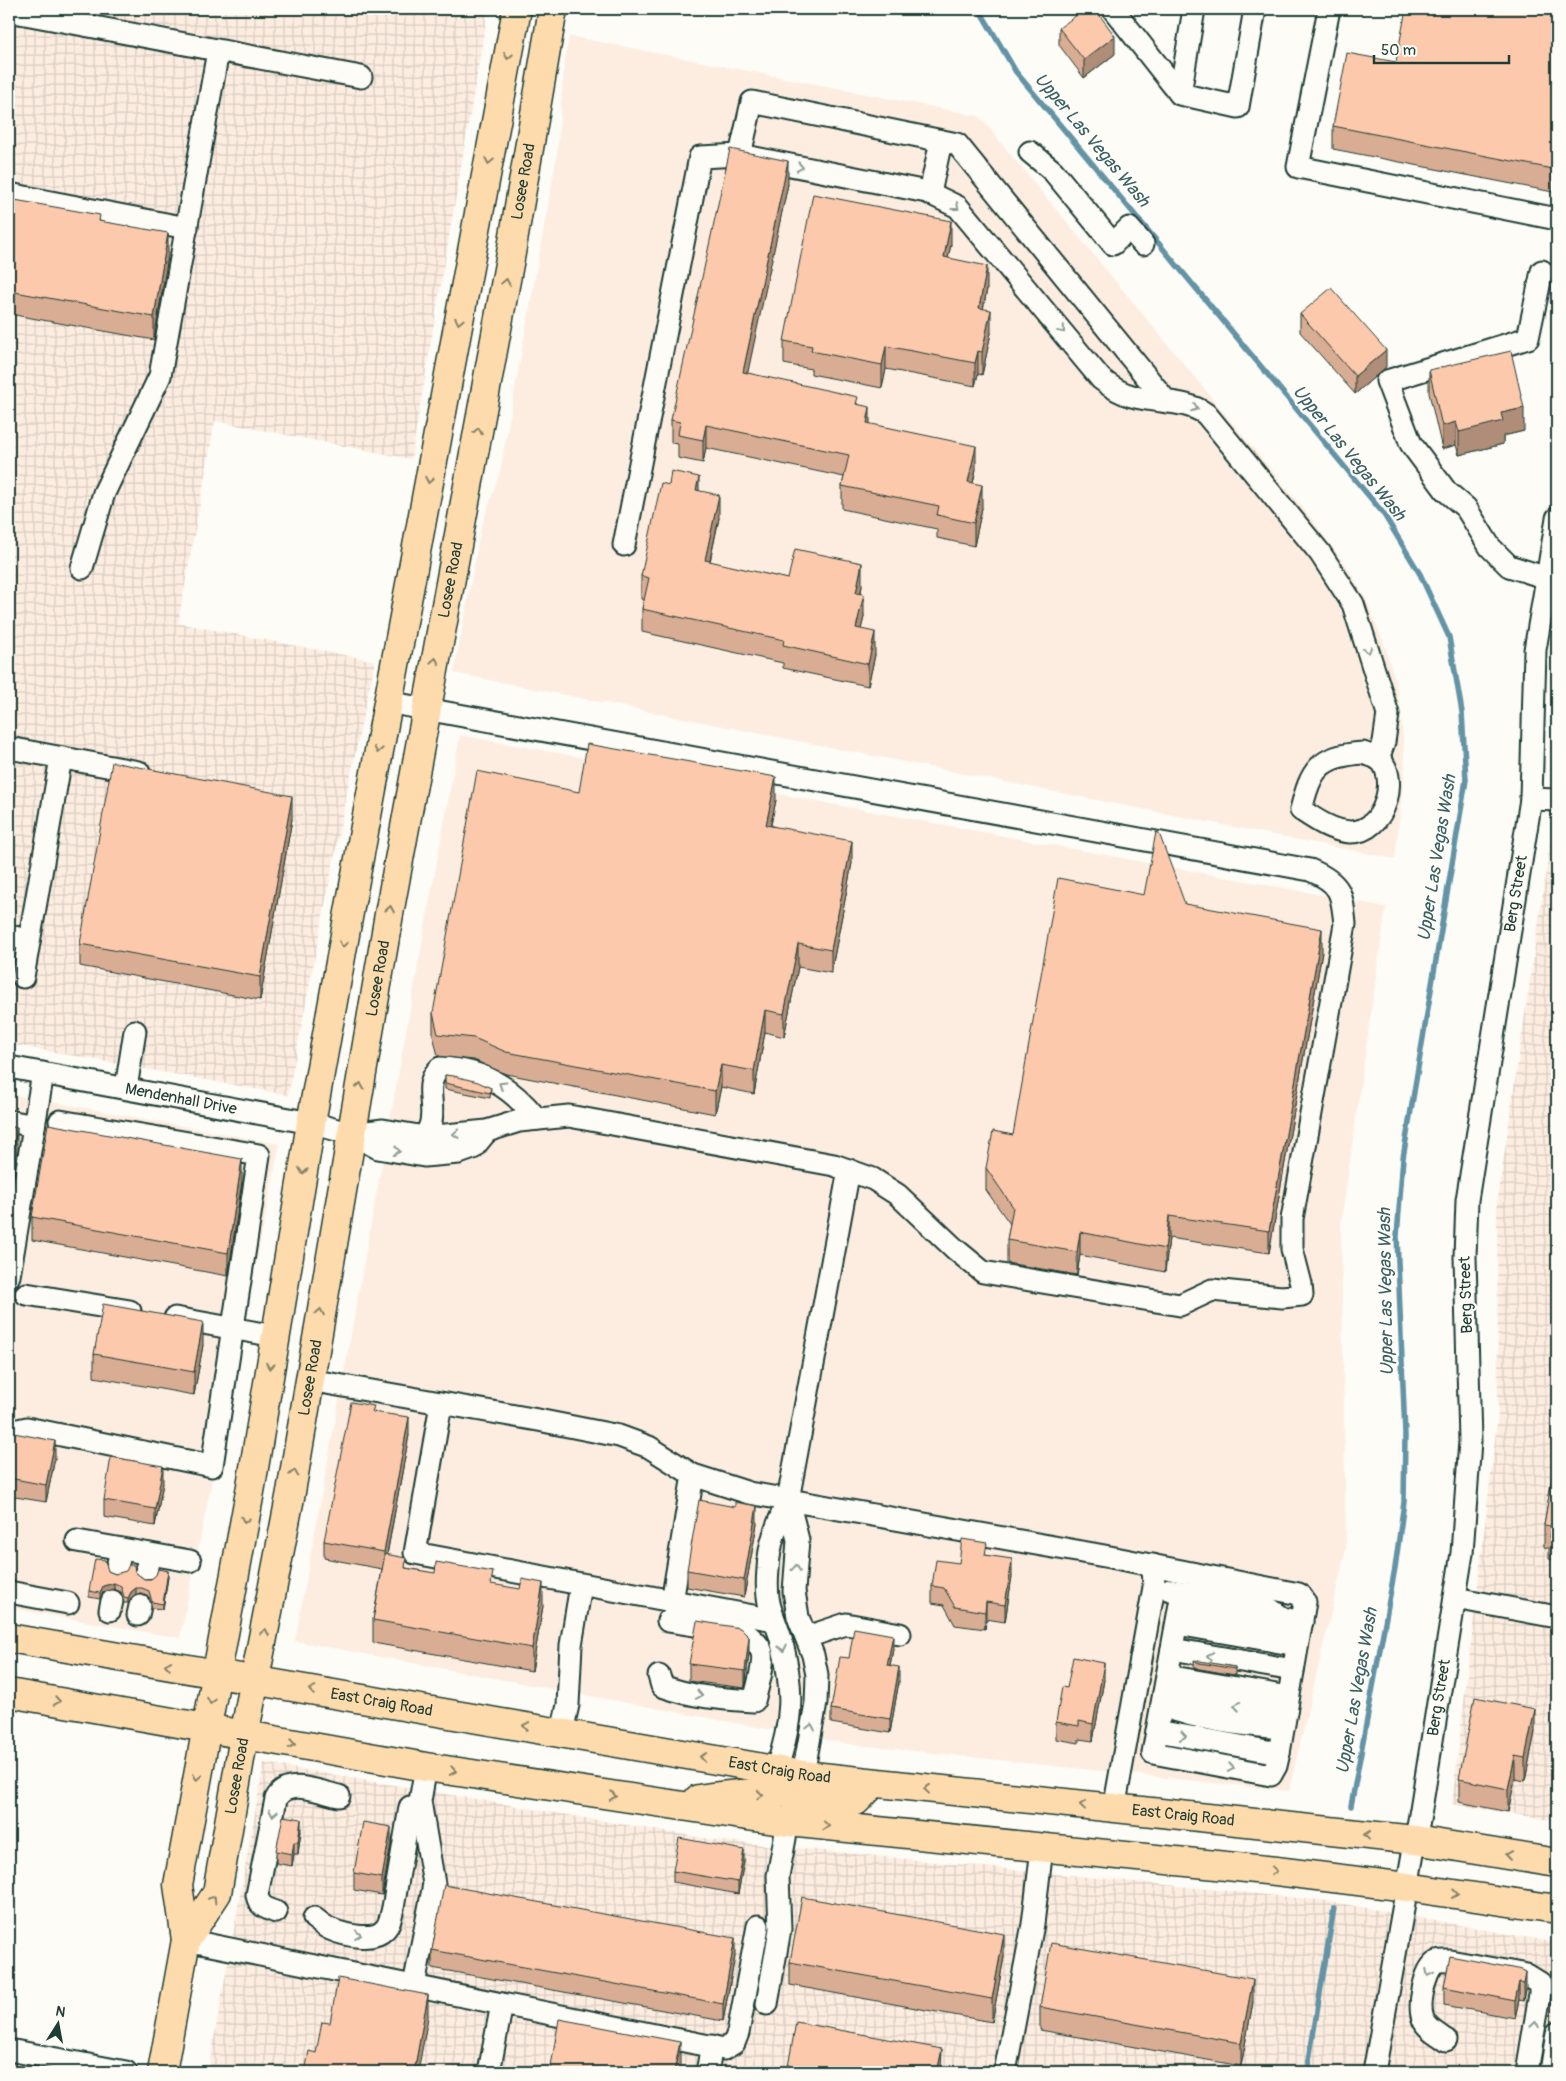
<svg xmlns="http://www.w3.org/2000/svg" width="1566" height="2081" font-family="Pangolin,sans-serif">
<style>
.built{fill:#fdede0}
.industrial{fill:url(#industrial-grid)}
.lines{fill:none;stroke-linecap:round;stroke-linejoin:round}
.stream{stroke:#6393a5;stroke-width:5.5}
.minor-casing{stroke:#1f3d34;stroke-width:25}
.major-casing{stroke:#1f3d34;stroke-width:31}
.minor{stroke:#fdfcf7;stroke-width:21}
.major{stroke:#fedbac;stroke-width:28}
.wall{fill:#d9ad94;stroke:#1f3d34}
.shaded-wall{fill:#b08d78;stroke:#1f3d34}
.building{fill:#fcc9ac;stroke:#1f3d34}
.oneway{stroke:#83846a}
.oneway2{stroke:#8e9c96}
.labels{text-anchor:middle;dominant-baseline:central;stroke-width:4.5;stroke-linejoin:round;paint-order:stroke}
.street-label{font-size:16px;fill:#1f3d34;stroke:#fdfcf7}
.water-label{font-size:18px;font-style:italic;fill:#3b6163;stroke:#fdfcf7}
</style>
<defs>
<pattern id="industrial-grid" width="8" height="8" patternUnits="userSpaceOnUse" patternTransform="scale(1.25)"><rect width="8" height="8" fill="#fdede0"/><path d="M0 4h8M4 0v8" fill="none" stroke="#d8ccc1"/></pattern>
</defs>
<rect width="100%" height="100%" fill="#fdfcf7"/>
<filter id="ink" filterUnits="userSpaceOnUse"><feTurbulence type="fractalNoise" baseFrequency=".02" numOctaves="2"/><feDisplacementMap in="SourceGraphic" scale="10" xChannelSelector="R" yChannelSelector="G"/><feConvolveMatrix kernelMatrix="1 2 1 2 8 2 1 2 1" color-interpolation-filters="sRGB"/></filter>
<g filter="url(#ink)">
<path class="built" d="M569,36L979,116L1311,518L1349,570L1367,602L1383,641L1395,679L1400,703L1405,766L1395,859L454,673L481,528L500,472L557,155L564,66Z
M460,735L1386,907L1341,1224L1346,1549L1289,1791L848,1744L295,1641Z
M9,1094L280,1144L180,1638L9,1608Z"/>
<path class="industrial" d="M9,9H488L411,459L215,421L178,623L375,661L347,792L288,1095L9,1044Z
M1557,797V1821L1452,1804L1498,1414L1497,1204Z
M264,1763L715,1840L1328,1901L1557,1943V2072H208Z"/>
<g class="lines">
<path class="stream" d="M979,9L1016,72L1383,513L1420,574L1449,637L1462,712L1466,780L1403,1158L1397,1236L1405,1435L1404,1502L1395,1568L1351,1806
M1307,2072L1334,1908"/>
<defs>
<g id="minor">
<path d="M1113,9L1180,94L1238,107L1255,9"/>
<path d="M1329,9L1298,167L1557,219"/>
<path d="M9,11L361,77"/>
<path d="M1180,94L1194,9"/>
<path d="M1030,152L1053,171L1113,244L1129,228L1143,244"/>
<path d="M740,155L752,102L957,144L1167,402"/>
<path d="M930,193L941,141"/>
<path d="M9,194L187,228"/>
<path d="M1542,271L1528,338L1387,381L1411,444L1446,491L1466,508L1490,547L1509,566L1547,578"/>
<path d="M624,545L700,157L740,155L927,192L958,207L1101,379C1111,387 1120,393 1132,396C1156,403 1185,399 1206,414L1320,553L1353,604L1388,714L1384,742L1378,759"/>
<path d="M82,568L104,493L160,376L218,51"/>
<path d="M9,748L139,772"/>
<path d="M1363,753C1367,755 1374,756 1378,758C1400,775 1386,833 1350,832C1332,831 1316,820 1301,810C1311,770 1318,756 1363,753Z"/>
<path d="M1531,799L1557,800"/>
<path d="M9,936L29,940"/>
<path d="M23,977L61,758"/>
<path id="s1" d="M9,1067L311,1123L352,1134L378,1148L424,1156L459,1153L473,1148L487,1131"/>
<path d="M126,1088L135,1031"/>
<path d="M9,1121L34,1126"/>
<path d="M352,1134L383,1130L425,1137L487,1131L519,1121L569,1116L834,1165L873,1179L898,1195L955,1249L983,1272L1180,1305L1212,1290L1282,1297L1302,1295L1301,1284L1292,1249V1219L1345,924C1342,893 1341,883 1310,870L387,702"/>
<path d="M425,1137C427,1132 430,1127 431,1122C435,1102 423,1084 440,1068C484,1070 510,1086 537,1119"/>
<path d="M9,1276L43,1073"/>
<path d="M26,1294L130,1311"/>
<path d="M175,1318L275,1336"/>
<path d="M309,1380L538,1420L619,1436L649,1447L693,1475L749,1493L1110,1557L1299,1594L1305,1602L1279,1753L1157,1731L1182,1593"/>
<path d="M441,1404L415,1553L774,1620"/>
<path d="M9,1432L27,1428L212,1466L259,1155L60,1121"/>
<path d="M788,1500L798,1540L794,1591L798,1617L813,1655L817,1675L816,1703L803,1775"/>
<path d="M77,1541L190,1561"/>
<path d="M117,1568L121,1549"/>
<path d="M146,1573L149,1554"/>
<path d="M1170,1590L1264,1605L1283,1618L1302,1622"/>
<path d="M9,1592L68,1603"/>
<path d="M1455,1598L1557,1617"/>
<path d="M672,1602L693,1475"/>
<path d="M1180,1607L1293,1628"/>
<path d="M110,1610L112,1601"/>
<path d="M138,1615L140,1606"/>
<path d="M1177,1624L1297,1645"/>
<path d="M807,1637L846,1624L900,1634"/>
<path d="M1172,1649L1293,1670"/>
<path d="M659,1676L662,1686C691,1697 723,1699 754,1701C757,1689 766,1660 761,1650C758,1643 752,1638 745,1633L668,1621"/>
<path d="M1167,1676L1288,1697"/>
<path d="M1164,1693L1285,1714"/>
<path d="M1162,1706C1200,1720 1242,1725 1283,1728"/>
<path d="M1157,1731L1153,1753L1271,1775L1276,1766L1279,1753"/>
<path d="M562,1732L568,1705L571,1645L581,1585"/>
<path d="M776,1770C793,1721 794,1689 781,1639C778,1628 773,1618 770,1607C767,1596 767,1580 768,1569C769,1542 778,1523 788,1500L849,1170"/>
<path d="M1114,1809L1154,1587L1153,1565"/>
<path d="M276,1912C265,1908 259,1906 257,1895L276,1799C287,1777 319,1792 339,1796"/>
<path d="M314,1918C319,1922 325,1927 330,1929C344,1935 373,1942 384,1930C390,1925 391,1915 393,1908L410,1807"/>
<path d="M186,1940L724,2049L734,2043L738,2033L758,1926"/>
<path d="M414,1985L434,1884L420,1801L426,1767"/>
<path d="M767,2004L780,1929L778,1876L788,1822"/>
<path d="M1446,2040C1437,2034 1427,2029 1423,2019C1418,2006 1424,1972 1435,1963C1439,1960 1445,1961 1450,1961L1527,1975L1540,1983V1994L1527,2072"/>
<path d="M9,2050L126,2072"/>
<path d="M489,2072L502,2004"/>
<path d="M707,2072L712,2046"/>
<path d="M1005,2072L1033,1924L1042,1848"/>
<path id="s2" d="M1374,2072L1421,1809L1462,1553L1470,1441L1465,1257L1467,1200L1531,799L1535,650L1557,518"/>
<path d="M1551,2072L1557,2034"/>
</g>
<g id="major">
<path id="s3" d="M9,1638L803,1775L1415,1840L1557,1863"/>
<path d="M9,1693L426,1767L788,1822L1276,1871L1407,1887L1557,1909"/>
<path d="M698,1799C712,1797 726,1795 740,1794C774,1792 776,1804 803,1775"/>
<path d="M788,1822L806,1804L814,1802L850,1803L856,1801L874,1783"/>
<path id="s4" d="M186,1940L217,1893L244,1736L291,1492L389,914L511,253L553,9"/>
<path d="M162,2072L186,1940L178,1885L251,1486L311,1123L350,907L517,9"/>
</g>
</defs>
<use href="#minor" class="minor-casing"/>
<use href="#major" class="major-casing"/>
<use href="#minor" class="minor"/>
<use href="#major" class="major"/>
</g>
<path class="wall" d="M1557,9V172L1553,192L1333,149V126Z
M1059,28L1115,54L1084,78L1059,45Z
M788,184L747,373L858,404L870,424L976,469L973,483L982,508L974,546L937,538V529L842,509V486L844,477L706,448L703,463L678,458V444L671,443V420Z
M9,199L100,221L168,256L154,340L9,314Z
M951,244L948,258L987,289L983,309L991,333L982,375L978,374L975,386L886,369L882,388L811,374V369L784,364V341Z
M1300,314L1386,367L1355,394L1300,332Z
M1429,370L1524,431L1503,436V444L1459,455L1456,445L1442,449L1429,393Z
M669,485L699,490L719,518L710,562L788,579L862,586L861,593L864,617L861,629L875,655L868,686L783,668V663L642,632V609L644,600L641,599V576Z
M776,800L771,825L852,863L831,973L798,967L784,1037L765,1032L754,1094L721,1087L715,1114L506,1074L474,1060L438,1056L433,1035V1013Z
M292,819L260,1000L80,966V944Z
M1185,904L1322,952L1269,1253L1169,1238L1165,1272L1080,1255L1077,1275L1007,1263V1240L1010,1224L986,1190V1168L1013,1135Z
M445,1075L491,1088L490,1098L445,1089Z
M242,1181L228,1276L32,1240V1217Z
M203,1345L194,1395L94,1377V1354Z
M374,1412L409,1435L387,1555L406,1568L493,1585L543,1606L532,1671L373,1643V1620L382,1569L324,1558V1541Z
M9,1432L55,1458L46,1502L9,1496Z
M1557,1449V1561L1549,1559V1548L1544,1547V1525Z
M163,1483L155,1526L104,1517V1500Z
M735,1507L757,1524L744,1597L687,1587V1570Z
M987,1555L1012,1576L1005,1622L986,1619L985,1629L955,1625L944,1605L932,1603V1586L959,1563Z
M108,1571L115,1574L135,1572L144,1579L168,1577L163,1609L152,1608L149,1597L142,1594H136L131,1598L128,1603H124L121,1592L114,1589L103,1592L100,1599L89,1597V1591Z
M893,1649L890,1666L899,1681L890,1733L831,1723V1709L849,1658Z
M749,1654L745,1688L689,1681V1664Z
M1194,1662L1235,1667V1675L1194,1668Z
M1104,1680L1093,1741L1079,1739V1743L1056,1739V1722L1067,1688Z
M1535,1732L1525,1781L1515,1779L1508,1812L1459,1802V1779Z
M301,1831L298,1854H294L292,1866L276,1863V1851Z
M391,1844L382,1895L354,1890V1873Z
M744,1861L738,1894L673,1882V1871Z
M432,1950L735,1956L723,2021L432,1968Z
M1004,1957L992,2022L790,1985V1962Z
M1522,1970L1526,1989L1524,2001L1519,2000L1515,2018L1444,2005V1987Z
M1253,2002L1241,2066L1040,2030V2007Z"/>
<path class="shaded-wall" d="M1115,36V54L1084,78V60Z
M1557,149V172L1553,192V169Z
M788,161V184L743,395V372Z
M951,221V244L944,280V257Z
M168,233V256L154,340V317Z
M987,266V289L979,331V308Z
M991,310V333L982,375V352Z
M886,346V369L882,388V365Z
M1386,350V367L1355,394V376Z
M978,351V374L975,386V363Z
M11,378V395L9,407V389Z
M870,407V430L867,423Z
M1524,408V431L1503,436V444L1459,455V432L1501,413Z
M1456,422V445L1442,449V426Z
M706,425V448L703,463V440Z
M976,446V469L968,505V482Z
M699,477V500L696,490Z
M982,485V508L974,546V523Z
M719,495V518L705,583V560Z
M862,563V586L856,615V593Z
M864,594V617L856,650V628Z
M875,632V655L868,686V664Z
M776,777V800L766,847V825Z
M292,796V819L260,1000V977Z
M852,841V863L831,973V950Z
M1322,929V952L1269,1253V1231Z
M798,944V967L784,1037V1014Z
M765,1010V1032L754,1094V1071Z
M721,1065V1087L715,1114V1091Z
M17,1128V1150L9,1200V1177Z
M242,1159V1181L228,1276V1253Z
M1169,1216V1238L1165,1272V1249Z
M1080,1232V1255L1077,1275V1252Z
M203,1322V1345L194,1395V1372Z
M409,1417V1435L384,1570V1552Z
M55,1441V1458L46,1502V1485Z
M163,1466V1483L155,1526V1509Z
M757,1506V1524L744,1597V1580Z
M1012,1559V1576L1005,1622V1605Z
M168,1571V1577L163,1609V1604Z
M114,1583V1589L103,1592L100,1599V1593L103,1586Z
M543,1583V1606L532,1671V1648Z
M136,1588V1594L131,1598L128,1603V1598L131,1592Z
M986,1602V1619L985,1629V1612Z
M893,1635V1649L887,1679V1665Z
M749,1637V1654L745,1688V1671Z
M1104,1663V1680L1093,1741V1724Z
M899,1667V1681L890,1733V1719Z
M1535,1709V1732L1525,1781V1758Z
M1515,1756V1779L1508,1812V1789Z
M301,1819V1831L298,1854V1842Z
M391,1827V1844L382,1895V1878Z
M294,1842V1854L292,1866V1854Z
M744,1850V1861L738,1894V1882Z
M1004,1934V1957L992,2022V1999Z
M735,1938V1956L723,2021V2004Z
M1526,1972V1989L1524,2001V1983Z
M1253,1979V2002L1241,2066V2043Z
M1519,1982V2000L1515,2018V2001Z
M428,1995V2018L418,2072H414Z
M680,2042V2065L679,2072H674Z
M942,2049L941,2072H937Z"/>
<path class="building" d="M1085,9H1095L1115,36L1084,60L1059,28Z
M1406,9H1557V149L1553,169L1333,126L1347,53L1396,62Z
M730,149L788,161L743,372L858,397L856,404L870,407L867,423L976,446L968,482L982,485L974,523L937,515L939,506L842,486L849,455L706,425L703,440L678,435L680,422L671,420Z
M813,194L951,221L944,257L987,266L979,308L991,310L982,352L978,351L975,363L886,346L882,365L811,351L812,346L784,341Z
M9,199L100,215L99,221L168,233L154,317L9,291Z
M1331,288L1386,350L1355,376L1300,314Z
M1511,351L1524,408L1501,413L1503,421L1459,432L1456,422L1442,426L1429,370Z
M9,377L11,378L9,389Z
M671,471L699,477L696,490L719,495L705,560L788,579L795,549L862,563L856,593L864,594L856,628L875,632L868,664L783,645L784,640L642,609L649,578L641,576L661,483L669,485Z
M587,744L776,777L766,825L852,841L831,950L798,944L784,1014L765,1010L754,1071L721,1065L715,1091L506,1052L474,1038L438,1034L433,1013L477,771L579,792Z
M112,762L292,796L260,977L80,944Z
M1156,832L1159,833L1185,904L1322,929L1269,1231L1169,1216L1165,1249L1080,1232L1077,1252L1007,1240L1013,1207L986,1168L993,1131L1013,1135L1058,878L1144,895Z
M445,1075L454,1076L478,1082L491,1088L490,1093L445,1083Z
M48,1124L242,1159L228,1253L32,1217Z
M9,1126L17,1128L9,1177Z
M103,1304L203,1322L194,1372L94,1354Z
M351,1402L374,1406L372,1412L409,1417L384,1552L324,1541Z
M9,1432L55,1441L46,1485L9,1478Z
M1557,1449V1538L1549,1537L1551,1526L1544,1525Z
M111,1457L163,1466L155,1509L104,1500Z
M699,1500L735,1507V1502L757,1506L744,1580L687,1570Z
M962,1539L987,1543L985,1555L1012,1559L1005,1605L986,1602L985,1612L955,1607L944,1588L932,1586L936,1560L959,1563Z
M385,1554L406,1558L405,1568L435,1573L436,1562L493,1572L491,1584L520,1589L522,1579L543,1583L532,1648L373,1620Z
M95,1559L105,1560L108,1571L115,1574L126,1571L129,1565H134L135,1572L144,1579H151L156,1575L158,1569L168,1571L163,1604L152,1602L149,1591L142,1588H136L131,1592L128,1598L124,1597L121,1586L114,1583L103,1586L100,1593L89,1591Z
M697,1621L740,1628L749,1637L745,1671L689,1664Z
M854,1628L893,1635L887,1665L899,1667L890,1719L831,1709L840,1657L849,1658Z
M1073,1657L1104,1663L1093,1724L1079,1721V1726L1056,1722L1062,1687L1067,1688Z
M1194,1660L1235,1667V1669L1194,1662Z
M1475,1697L1535,1709L1525,1758L1515,1756L1508,1789L1459,1779Z
M283,1816L301,1819L298,1842H294L292,1854L276,1851Z
M363,1822L391,1827L382,1878L354,1873Z
M679,1838L744,1850L738,1882L673,1871Z
M444,1885L735,1938L723,2004L432,1950Z
M802,1897L1004,1934L992,1999L790,1962Z
M1051,1943L1253,1979L1241,2043L1040,2007Z
M1450,1956L1522,1970L1526,1972L1524,1983L1519,1982L1515,2001L1444,1987Z
M338,1978L428,1995L414,2072H305L309,2051L316,2053L322,2022L330,2023Z
M559,2019L680,2042L674,2072H550Z
M796,2022L942,2049L937,2072H787Z
M1071,2070L1084,2072H1070Z"/>
<defs><path id="oneway-chevron" d="M-2-3.5L2.5 0L-2 3.5" fill="none" stroke-width="1.6" stroke-linecap="round" stroke-linejoin="round" transform="scale(1.25)"/></defs>
<g class="oneway">
<use href="#oneway-chevron" transform="translate(508 56) rotate(101)"/>
<use href="#oneway-chevron" transform="translate(489 161) rotate(101)"/>
<use href="#oneway-chevron" transform="translate(506 282) rotate(-79)"/>
<use href="#oneway-chevron" transform="translate(459 321) rotate(101)"/>
<use href="#oneway-chevron" transform="translate(478 431) rotate(-79)"/>
<use href="#oneway-chevron" transform="translate(429 480) rotate(101)"/>
<use href="#oneway-chevron" transform="translate(435 661) rotate(-80)"/>
<use href="#oneway-chevron" transform="translate(378 750) rotate(100)"/>
<use href="#oneway-chevron" transform="translate(390 909) rotate(-80)"/>
<use href="#oneway-chevron" transform="translate(343 944) rotate(100)"/>
<use href="#oneway-chevron" transform="translate(360 1086) rotate(-80)"/>
<use href="#oneway-chevron" transform="translate(303 1171) rotate(99)"/>
<use href="#oneway-chevron" transform="translate(320 1312) rotate(-80)"/>
<use href="#oneway-chevron" transform="translate(270 1366) rotate(100)"/>
<use href="#oneway-chevron" transform="translate(294 1473) rotate(-81)"/>
<use href="#oneway-chevron" transform="translate(245 1520) rotate(101)"/>
<use href="#oneway-chevron" transform="translate(265 1632) rotate(-79)"/>
<use href="#oneway-chevron" transform="translate(168 1665) rotate(-170)"/>
<use href="#oneway-chevron" transform="translate(312 1690) rotate(-170)"/>
<use href="#oneway-chevron" transform="translate(57 1701) rotate(10)"/>
<use href="#oneway-chevron" transform="translate(211 1701) rotate(101)"/>
<use href="#oneway-chevron" transform="translate(526 1726) rotate(-170)"/>
<use href="#oneway-chevron" transform="translate(292 1744) rotate(10)"/>
<use href="#oneway-chevron" transform="translate(703 1757) rotate(-170)"/>
<use href="#oneway-chevron" transform="translate(453 1771) rotate(9)"/>
<use href="#oneway-chevron" transform="translate(197 1777) rotate(100)"/>
<use href="#oneway-chevron" transform="translate(927 1789) rotate(-174)"/>
<use href="#oneway-chevron" transform="translate(760 1795) rotate(4)"/>
<use href="#oneway-chevron" transform="translate(613 1796) rotate(9)"/>
<use href="#oneway-chevron" transform="translate(1083 1805) rotate(-174)"/>
<use href="#oneway-chevron" transform="translate(826 1826) rotate(6)"/>
<use href="#oneway-chevron" transform="translate(1367 1835) rotate(-174)"/>
<use href="#oneway-chevron" transform="translate(1509 1855) rotate(-171)"/>
<use href="#oneway-chevron" transform="translate(1274 1871) rotate(6)"/>
<use href="#oneway-chevron" transform="translate(1455 1894) rotate(8)"/>
<use href="#oneway-chevron" transform="translate(213 1899) rotate(-58)"/>
</g>
<g class="oneway2">
<use href="#oneway-chevron" transform="translate(800 167) rotate(11)"/>
<use href="#oneway-chevron" transform="translate(956 207) rotate(38)"/>
<use href="#oneway-chevron" transform="translate(1062 330) rotate(50)"/>
<use href="#oneway-chevron" transform="translate(1195 408) rotate(20)"/>
<use href="#oneway-chevron" transform="translate(1368 650) rotate(73)"/>
<use href="#oneway-chevron" transform="translate(502 1085) rotate(-148)"/>
<use href="#oneway-chevron" transform="translate(456 1134) rotate(175)"/>
<use href="#oneway-chevron" transform="translate(397 1151) rotate(9)"/>
<use href="#oneway-chevron" transform="translate(796 1568) rotate(-85)"/>
<use href="#oneway-chevron" transform="translate(783 1648) rotate(77)"/>
<use href="#oneway-chevron" transform="translate(1210 1656) rotate(-170)"/>
<use href="#oneway-chevron" transform="translate(699 1695) rotate(11)"/>
<use href="#oneway-chevron" transform="translate(1237 1706) rotate(-170)"/>
<use href="#oneway-chevron" transform="translate(811 1727) rotate(-79)"/>
<use href="#oneway-chevron" transform="translate(1183 1736) rotate(10)"/>
<use href="#oneway-chevron" transform="translate(1231 1768) rotate(10)"/>
<use href="#oneway-chevron" transform="translate(273 1813) rotate(101)"/>
<use href="#oneway-chevron" transform="translate(358 1935) rotate(5)"/>
<use href="#oneway-chevron" transform="translate(1429 1973) rotate(117)"/>
<use href="#oneway-chevron" transform="translate(1535 2024) rotate(-80)"/>
</g>
</g>
<g class="labels">
<g class="street-label">
<text stroke="none"><textPath href="#s4" startOffset="1795">Losee Road</textPath></text>
<text stroke="none"><textPath href="#s4" startOffset="1390">Losee Road</textPath></text>
<text stroke="none"><textPath href="#s2" startOffset="1190">Berg Street</textPath></text>
<text stroke="none"><textPath href="#s4" startOffset="985">Losee Road</textPath></text>
<text stroke="none"><textPath href="#s1" startOffset="175">Mendenhall Drive</textPath></text>
<text transform="translate(1466 1295) rotate(-92)">Berg Street</text>
<text stroke="none"><textPath href="#s4" startOffset="580">Losee Road</textPath></text>
<text stroke="none"><textPath href="#s2" startOffset="380">Berg Street</textPath></text>
<text stroke="none"><textPath href="#s3" startOffset="378">East Craig Road</textPath></text>
<text stroke="none"><textPath href="#s3" startOffset="782">East Craig Road</textPath></text>
<text stroke="none"><textPath href="#s4" startOffset="175">Losee Road</textPath></text>
<text stroke="none"><textPath href="#s3" startOffset="1188">East Craig Road</textPath></text>
</g>
<g class="water-label">
<text transform="translate(1092 140) rotate(50)">Upper Las Vegas Wash</text>
<text transform="translate(1349 453) rotate(51)">Upper Las Vegas Wash</text>
<text transform="translate(1437 858) rotate(-81)">Upper Las Vegas Wash</text>
<text transform="translate(1386 1292) rotate(-91)">Upper Las Vegas Wash</text>
<text transform="translate(1357 1691) rotate(-80)">Upper Las Vegas Wash</text>
</g>
</g>
<rect width="1566" height="2081" fill="none" stroke="#fdfcf7" stroke-width="30"/>
<rect x="15" y="15" width="1536" height="2051" fill="none" stroke="#1f3d34" stroke-width="2" filter="url(#ink)"/>
<g transform="translate(58 2024) rotate(11)" stroke="#fdfcf7" stroke-width="4" paint-order="stroke">
<path d="M0-4L9 19L0 12L-9 19Z" fill="#1f3d34"/>
<text y="-8" font-size="14" font-weight="bold" text-anchor="middle" fill="#1f3d34">N</text>
</g>
<path d="M1374 55v8h135v-8" fill="none" stroke="#1f3d34" stroke-width="2.5"/>
<text x="1381" y="55" font-size="15" fill="#1f3d34" stroke="#fdfcf7" stroke-width="4" paint-order="stroke">50 m</text>
</svg>
